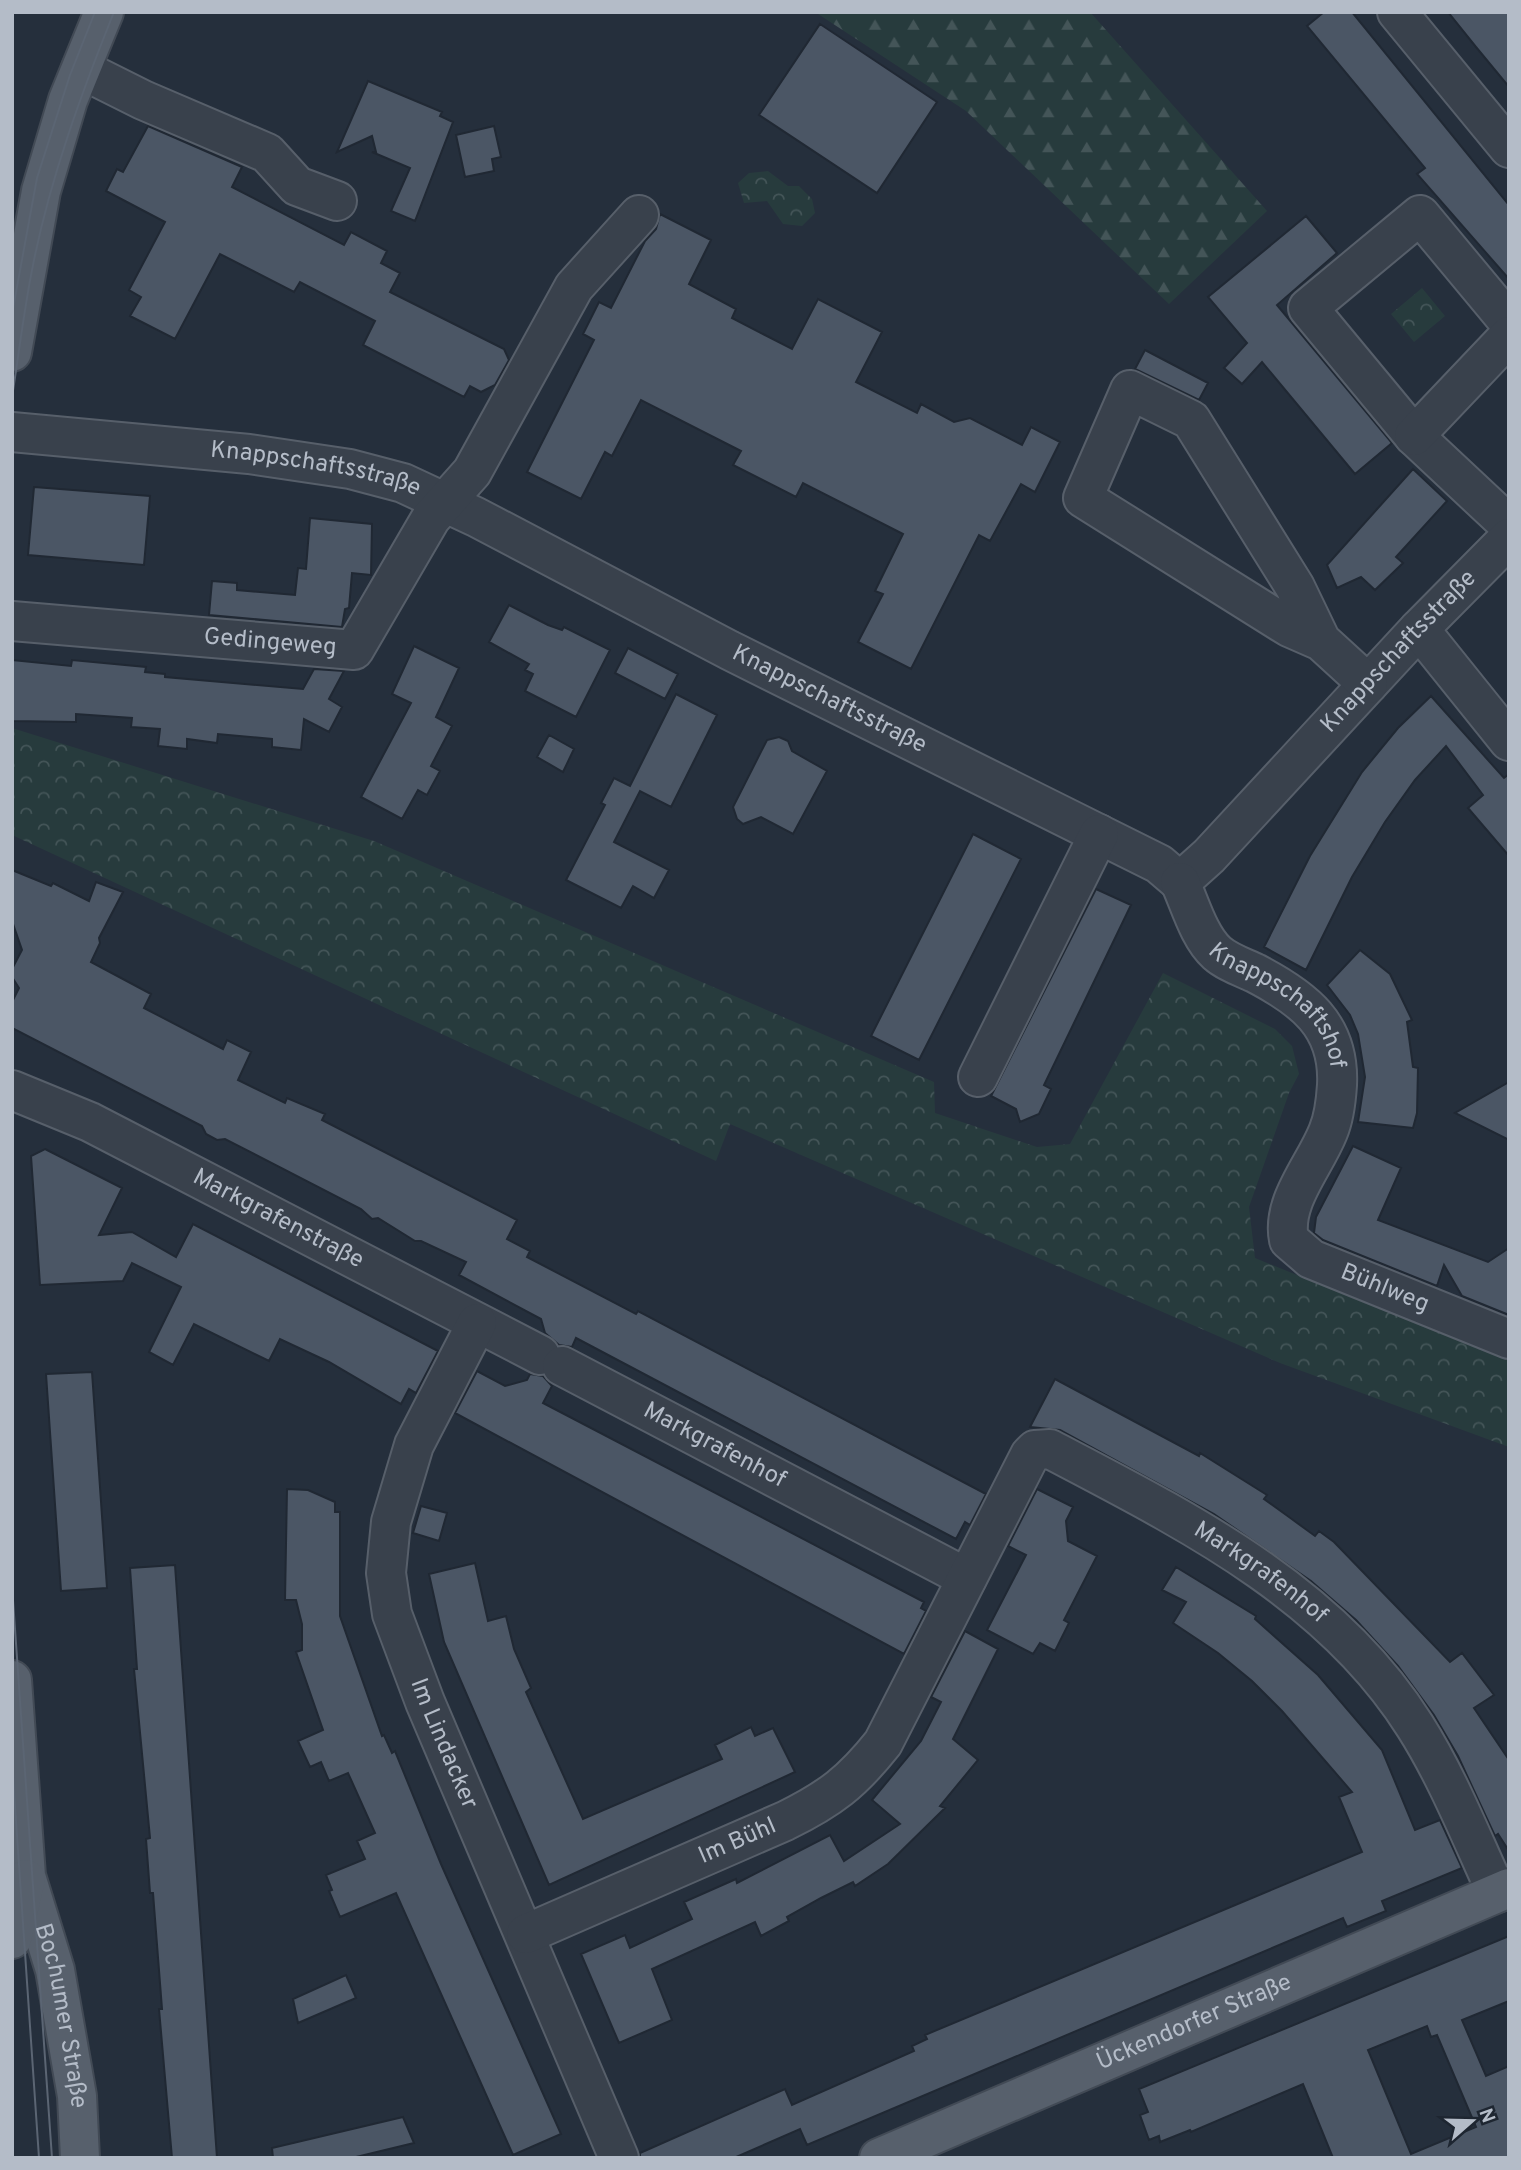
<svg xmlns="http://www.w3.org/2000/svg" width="1521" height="2170" font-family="Overpass,sans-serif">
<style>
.forest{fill:url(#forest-firs)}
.park{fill:url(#park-crowns)}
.building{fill:#4b5665;stroke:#202833;stroke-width:2;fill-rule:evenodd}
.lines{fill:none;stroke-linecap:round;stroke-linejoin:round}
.minor-casing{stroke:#575f6a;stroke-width:42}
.major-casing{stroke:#424a55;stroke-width:42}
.minor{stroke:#39414c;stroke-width:38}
.major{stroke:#57606c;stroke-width:38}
.tram{stroke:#5b6573;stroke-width:2}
.labels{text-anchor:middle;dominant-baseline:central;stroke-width:5;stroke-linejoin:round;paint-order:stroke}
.street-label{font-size:24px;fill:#b4bcc8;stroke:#1e2631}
</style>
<defs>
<pattern id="forest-firs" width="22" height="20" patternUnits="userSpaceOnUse" patternTransform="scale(1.75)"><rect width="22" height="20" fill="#273b3d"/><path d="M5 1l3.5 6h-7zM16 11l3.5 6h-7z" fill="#445558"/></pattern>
<pattern id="park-crowns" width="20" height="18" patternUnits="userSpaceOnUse" patternTransform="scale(1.75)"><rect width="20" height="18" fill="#273b3d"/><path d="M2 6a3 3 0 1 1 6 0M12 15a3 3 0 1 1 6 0" fill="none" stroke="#445558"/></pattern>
</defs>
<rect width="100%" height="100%" fill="#252f3c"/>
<path class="forest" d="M815,12H1090L1267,211L1169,304L966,111Z"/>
<path class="park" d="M768,171L788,186H799L812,199L815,213L802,226L783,224L767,201L744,203L738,183L749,173Z
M1422,288L1445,316L1414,342L1391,314Z
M12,728L374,841L934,1082L935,1113L1037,1147L1070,1144L1163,973L1275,1029L1292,1046L1299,1074L1289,1093L1249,1207L1255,1258L1509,1361V1447L1280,1363L730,1124L716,1161L12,835Z"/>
<path class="building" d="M1324,12H1352L1509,205V279L1417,174L1425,168L1307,26Z
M1448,12H1509V87L1476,47Z
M820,24L937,102L877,193L759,115Z
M368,81L442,112L440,116L453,122L415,221L391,211L410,168L372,152H376L372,136L337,152Z
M148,126L242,167L232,187L344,245L351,232L387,251L381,263L400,273L390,292L504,349L509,360L495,385L481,392L470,386L464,397L363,345L375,321L300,282L294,292L220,254L175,339L130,316L141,297L129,290L165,222L106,191L117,169L123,172Z
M494,126L501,157L492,159L494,171L465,177L456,135Z
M660,214L711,240L689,284L736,309L732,318L792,349L818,299L882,332L856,382L917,413L921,404L954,422L970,418L1022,445L1031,427L1060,442L1035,492L1021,484L990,541L979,535L911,669L858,642L883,594L875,591L903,534L803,483L796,497L733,465L741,451L641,400L612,456L605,452L581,499L527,472L594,340L583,334L599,302L611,308L645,241L656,229Z
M1306,216L1337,253L1277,305L1392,443L1355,474L1262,362L1242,384L1224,368L1247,343L1208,297Z
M1145,350L1208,383L1199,400L1135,369Z
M1413,469L1447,501L1396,557L1403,563L1375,590L1361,577L1337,588L1327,565Z
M34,487L150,496L144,565L28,555Z
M310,518L372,524L371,575L352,573L349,608L345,609L342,627L209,615L212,581L237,583V590L295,595L298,568L306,569Z
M509,605L548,625L562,630L564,627L610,650L576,717L525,691L533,674L525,670L529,664L489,642Z
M414,646L459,668L436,717L452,726L431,766L440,771L427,795L418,790L402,819L361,797L411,703L392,694Z
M628,648L678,674L665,699L615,673Z
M12,660L71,666L72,660L146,667L145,672L165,674V677L303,689L314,669L344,671L329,699L342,707L329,732L304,719L301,750L272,747V739L218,734L217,743L187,739V749L158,746L160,729L131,727L132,718L76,714V722L12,721Z
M676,694L717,715L671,807L640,791L614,842L669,870L654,898L633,886L621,908L566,880L605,805L601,803L614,778L630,786Z
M1431,696L1504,778L1509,774V856L1468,808L1483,795L1446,746L1415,780L1385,822L1352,877L1306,970L1264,947L1310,856L1362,772L1398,728Z
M549,735L574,749L563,772L537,757Z
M779,737L788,741L792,751L827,771L793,834L761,817L743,824L737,819L733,807L767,740Z
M973,834L1021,859L919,1060L871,1036Z
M12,870L51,886L53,883L89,901L96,882L123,892L99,938L100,943L91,962L151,994L144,1008L223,1049L227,1040L251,1052L238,1080L285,1103L287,1098L325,1114L322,1120L517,1220L507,1239L530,1251L527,1257L636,1314L638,1311L986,1494L970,1525L965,1522L956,1539L576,1338L572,1347L559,1345L545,1333L541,1319L459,1275L466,1262L421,1241H415L378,1218L372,1219L361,1209L225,1139L217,1140L206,1134L202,1126L12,1028V1002L19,988L12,977V969L22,950L12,921Z
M1096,889L1131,905L1044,1085L1051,1089L1039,1114L1020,1122L1016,1109L991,1096Z
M1360,950L1390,974L1412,1020L1407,1022L1413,1067L1418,1068L1417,1113L1413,1128L1358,1122L1365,1077L1358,1034L1350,1015L1327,985Z
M1509,1082V1140L1455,1113Z
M1353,1146L1401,1168L1378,1220L1488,1262L1509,1248V1315L1462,1296L1444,1265L1437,1286L1323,1240L1314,1233L1316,1217Z
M45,1149L122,1188L99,1235L132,1232L176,1257L193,1224L438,1351L416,1393L409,1389L401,1404L329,1362L280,1339L269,1361L194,1324L173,1365L149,1352L181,1287L132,1263L123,1281L40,1285L31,1156Z
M477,1371L505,1386L527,1380L530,1374L543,1376L552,1386L543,1403L924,1602L921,1608L926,1611L904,1654L455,1413Z
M92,1372L107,1588L61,1591L46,1374Z
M1055,1379L1199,1456L1200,1453L1267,1495L1264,1499L1289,1517L1315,1536L1319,1531L1334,1542L1450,1662L1462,1653L1494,1695L1474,1708L1509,1760V1851L1498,1834L1495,1836L1458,1756L1434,1715L1398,1666L1356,1620L1311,1581L1214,1514L1060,1430L1030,1427Z
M287,1489L308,1490L335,1502V1512H340V1616L382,1736L384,1735L392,1753L395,1751L441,1864L561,2134L513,2155L396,1893L340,1917L329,1891L332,1890L326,1875L365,1859L357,1841L375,1833L348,1773L329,1781L321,1762L310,1767L298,1741L323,1730L296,1652L302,1650V1624L296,1600H285Z
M1037,1489L1073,1507L1066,1521L1068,1541L1097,1556L1064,1620L1069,1623L1055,1651L1040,1643L1033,1654L987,1630L1026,1555L1008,1546Z
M421,1506L447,1513L439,1541L413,1533Z
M475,1563L488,1621L506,1616L514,1649L531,1688L526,1692L583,1819L722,1759L715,1745L751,1727L755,1736L773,1728L795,1772L549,1885L444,1642L429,1574Z
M175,1565L199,1905L217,2158H172L159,2009H162L153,1893H150L146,1839L150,1838L134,1669H137L130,1568Z
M1176,1567L1256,1616L1255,1619L1318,1675L1382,1750L1415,1830L1440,1820L1462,1868L1382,1901L1386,1911L1347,1927L1343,1918L807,2145L800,2129L734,2158H640V2153L785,2089L792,2105L914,2051L912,2046L927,2039L925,2035L1362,1852L1339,1797L1352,1792L1282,1711L1252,1681L1218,1653L1173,1623L1186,1602L1162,1590Z
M965,1631L998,1649L953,1739L978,1760L940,1806L945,1808L888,1864L855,1886L853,1882L821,1898L787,1917L789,1921L761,1936L755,1922L652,1969L672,2020L619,2043L581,1954L625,1935L630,1948L692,1919L684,1902L736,1879L737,1883L830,1835L844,1861L900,1824L872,1800L921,1741L941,1702L931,1697Z
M1509,1936V2001L1462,2020L1486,2076L1509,2066V2158H1333L1303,2084L1191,2132L1190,2130L1160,2142L1159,2136L1149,2140L1140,2115L1148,2112L1139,2089ZM1427,2026L1431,2037L1437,2035L1476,2127L1411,2154L1368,2050Z
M346,1975L356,1998L298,2023L293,1999Z
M403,2117L414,2143L352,2158H273L272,2148Z"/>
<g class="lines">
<defs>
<g id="minor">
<path d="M1397,12L1509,148"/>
<path d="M81,69L143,100L267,153L297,186L337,201"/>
<path d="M1509,322L1420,215L1308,308L1414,436L1509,525"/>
<path id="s1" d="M12,432L249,454L350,469L403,483L476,517L729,650L1159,864L1180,882L1209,856L1419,629L1509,538"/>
<path d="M1414,436L1509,336"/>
<path id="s2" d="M12,621L354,650L431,518L472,472L574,287L639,215"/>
<path d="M1419,629L1509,741"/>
<path d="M1321,641L1295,587L1191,420L1130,390L1083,498L1289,627L1321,641L1368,684"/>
<path id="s3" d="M1180,882C1190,904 1199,937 1217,953C1227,962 1242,967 1255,973C1303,998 1340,1025 1337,1085C1336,1101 1334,1118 1328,1132C1314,1167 1281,1202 1289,1240L1311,1259L1509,1339"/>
<path d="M978,1077L1099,834"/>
<path id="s4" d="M12,1090L90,1122L540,1355"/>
<path id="s5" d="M477,1323L414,1445L391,1522L386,1573L392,1614L425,1702L619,2158"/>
<path id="s6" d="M562,1366L967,1578"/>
<path id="s7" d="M526,1934L785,1821C830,1799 852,1782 883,1743L1030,1455L1035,1450L1050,1449C1185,1520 1331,1592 1415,1726C1448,1778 1471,1837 1497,1893"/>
</g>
<g id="major">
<path d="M12,352L41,191L68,100L104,12"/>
<path id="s8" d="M12,1680L26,1876L55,1970L77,2096L80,2158"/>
<path d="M12,1939L26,1879"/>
<path id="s9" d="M879,2158L1509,1888"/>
</g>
</defs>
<use href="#minor" class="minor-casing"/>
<use href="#major" class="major-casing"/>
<use href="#minor" class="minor"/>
<use href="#major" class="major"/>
<path class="tram" d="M12,314L37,178L70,75L95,12
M12,397C19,353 24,309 33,265C50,179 81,94 114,12
M12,1586L52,2158
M12,1762L39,2158"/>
</g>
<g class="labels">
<g class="street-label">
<text stroke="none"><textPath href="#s1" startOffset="306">Knappschaftsstraße</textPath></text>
<text stroke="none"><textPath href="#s2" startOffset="259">Gedingeweg</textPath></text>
<text stroke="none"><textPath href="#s1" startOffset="1587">Knappschaftsstraße</textPath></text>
<text stroke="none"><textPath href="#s1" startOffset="873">Knappschaftsstraße</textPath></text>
<text stroke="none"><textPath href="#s3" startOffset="164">Knappschaftshof</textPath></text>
<text stroke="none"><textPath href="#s4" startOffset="296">Markgrafenstraße</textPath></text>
<text stroke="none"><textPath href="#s3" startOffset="546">Bühlweg</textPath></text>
<text stroke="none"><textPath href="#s6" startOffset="172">Markgrafenhof</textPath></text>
<text stroke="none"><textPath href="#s7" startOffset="999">Markgrafenhof</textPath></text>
<text stroke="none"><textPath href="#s5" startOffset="450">Im Lindacker</textPath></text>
<text stroke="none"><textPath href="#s7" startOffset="231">Im Bühl</textPath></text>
<text stroke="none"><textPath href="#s8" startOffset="341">Bochumer Straße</textPath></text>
<text stroke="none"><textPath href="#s9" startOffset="343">Ückendorfer Straße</textPath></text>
</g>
</g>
<rect width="1521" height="2170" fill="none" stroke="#b4bcc8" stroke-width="28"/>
<g transform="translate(1472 2121) rotate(70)" stroke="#1e2631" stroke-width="5" paint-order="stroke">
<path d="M0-5L12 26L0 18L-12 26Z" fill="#b4bcc8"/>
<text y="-10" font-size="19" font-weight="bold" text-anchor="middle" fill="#b4bcc8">N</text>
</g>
</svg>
